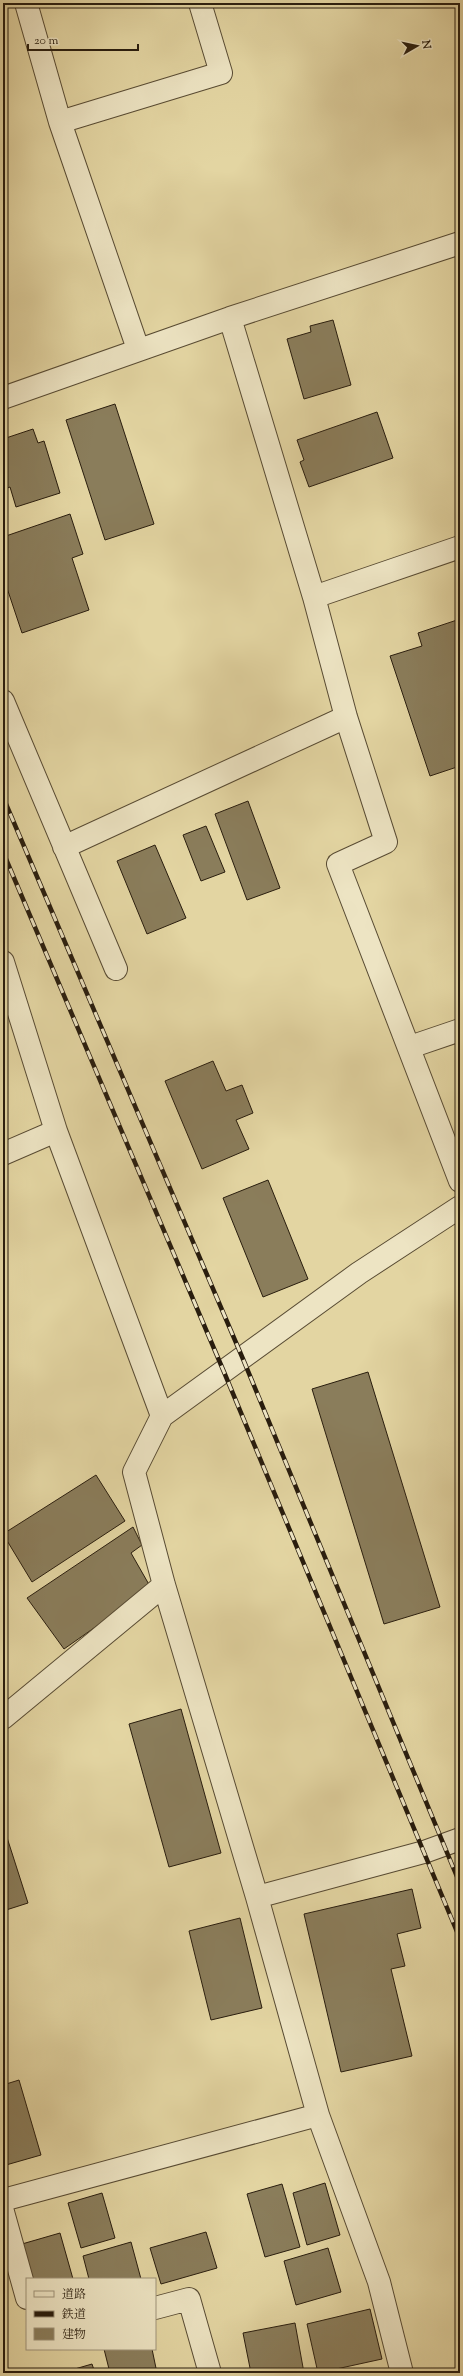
<svg xmlns="http://www.w3.org/2000/svg" width="463" height="2376" font-family="'Sorts Mill Goudy','Noto Serif JP',serif">
<style>
.building{fill:#8a7d5b;stroke:#291d0e}
.lines{fill:none;stroke-linecap:round;stroke-linejoin:round}
.minor-casing{stroke:#584b33;stroke-width:24}
.minor{stroke:#ede4c3;stroke-width:22}
.rail-casing{stroke:#291d0e;stroke-width:4.5}
.rail{stroke:#ede4c3;stroke-width:3;stroke-dasharray:9;stroke-linecap:butt}
</style>
<rect width="100%" height="100%" fill="#e3d5a2"/>
<filter id="stains"><feTurbulence type="fractalNoise" baseFrequency=".005" numOctaves="4"/><feColorMatrix values="0 0 0 0 .2 0 0 0 0 .09 0 0 0 0 .02 0 0 0 .5 -.17"/></filter>
<radialGradient id="worn" r=".72"><stop offset=".6" stop-color="#630" stop-opacity="0"/><stop offset="1" stop-color="#630" stop-opacity=".3"/></radialGradient>
<path class="building" d="M333,320L351,385L304,399L287,339L311,332L310,326Z
M115,404L154,524L105,540L66,420Z
M377,412L393,458L309,487L300,462L304,460L297,440Z
M33,429L38,443L44,441L60,493L16,507L10,487L5,489L3,483V439Z
M70,514L83,554L72,558L89,610L22,633L3,576V537Z
M460,619V766L430,776L390,656L422,646L418,633Z
M248,801L280,888L247,900L215,814Z
M206,826L225,872L201,881L183,835Z
M155,845L186,918L147,934L117,861Z
M213,1061L226,1091L242,1085L253,1113L236,1120L249,1149L202,1169L165,1081Z
M268,1180L308,1279L263,1297L223,1198Z
M368,1372L440,1607L384,1624L312,1389Z
M96,1475L125,1521L32,1582L3,1534Z
M133,1527L142,1545L131,1553L151,1588L64,1649L27,1598Z
M181,1709L221,1853L169,1867L129,1724Z
M3,1825L28,1903L3,1911Z
M412,1889L421,1928L397,1934L405,1966L391,1969L412,2056L341,2072L304,1914Z
M240,1918L262,2008L211,2020L189,1931Z
M19,2080L41,2155L6,2165L3,2156V2085Z
M325,2183L340,2235L307,2245L293,2193Z
M282,2184L300,2247L265,2257L247,2194Z
M102,2193L115,2238L81,2248L68,2203Z
M206,2232L217,2268L161,2284L150,2248Z
M60,2233L73,2279H32L22,2244Z
M131,2242L141,2279H89L83,2256Z
M328,2248L341,2292L296,2305L284,2261Z
M370,2309L382,2359L318,2373L307,2324Z
M295,2323L304,2373H251L243,2333Z
M104,2349H152L157,2373H110Z
M92,2364L95,2373H61Z"/>
<g class="lines">
<defs>
<path id="minor" d="M26,3L60,122
M460,243L230,318L314,597L346,717L386,842L338,864L460,1181
M138,349L60,122L221,73L200,3
M3,398L230,318
M314,597L460,547
M3,701L116,969
M64,847L346,717
M3,962L56,1131L162,1416
M410,1047L460,1030
M3,1154L56,1131
M3,1718L164,1585
M257,1897L424,1852L460,1839
M3,2200L318,2115
M3,2212L27,2298
M155,2308L189,2299L210,2373
M402,2373L379,2282L318,2115L257,1897L164,1585L134,1472L162,1416L359,1273L460,1207"/>
</defs>
<use href="#minor" class="minor-casing"/>
<use href="#minor" class="minor"/>
<defs>
<path id="rail" d="M3,797L243,1359L460,1884
M3,852L224,1372L460,1939"/>
</defs>
<use href="#rail" class="rail-casing"/>
<use href="#rail" class="rail"/>
</g>
<rect width="463" height="2376" fill="none" stroke="#e3d5a2" stroke-width="16"/>
<rect x="4" y="4" width="455" height="2368" fill="none" stroke="#291d0e" stroke-width="2"/>
<rect x="8" y="8" width="447" height="2360" fill="none" stroke="#291d0e"/>
<rect x="26" y="2278" width="130" height="72" fill="#ede4c3" stroke="#9f947b"/>
<rect x="34" y="2291" width="20" height="6" fill="#ede4c3" stroke="#9f947b"/>
<text x="62" y="2298" font-size="12" fill="#291d0e">道路</text>
<rect x="34" y="2311" width="20" height="6" fill="#291d0e" stroke="#9f947b"/>
<text x="62" y="2318" font-size="12" fill="#291d0e">鉄道</text>
<rect x="34" y="2328" width="20" height="12" fill="#8a7d5b" stroke="#9f947b"/>
<text x="62" y="2338" font-size="12" fill="#291d0e">建物</text>
<g transform="translate(417 46) rotate(81)" stroke="#ede4c3" stroke-width="3" paint-order="stroke">
<path d="M0-3L7 15L0 10L-7 15Z" fill="#291d0e"/>
<text y="-6" font-size="11" font-weight="bold" text-anchor="middle" fill="#291d0e">N</text>
</g>
<path d="M28 44v6h110v-6" fill="none" stroke="#291d0e" stroke-width="2"/>
<text x="34" y="44" font-size="12" fill="#291d0e" stroke="#ede4c3" stroke-width="3" paint-order="stroke">20 m</text>
<rect width="100%" height="100%" filter="url(#stains)"/>
<rect width="100%" height="100%" fill="url(#worn)"/>
</svg>
